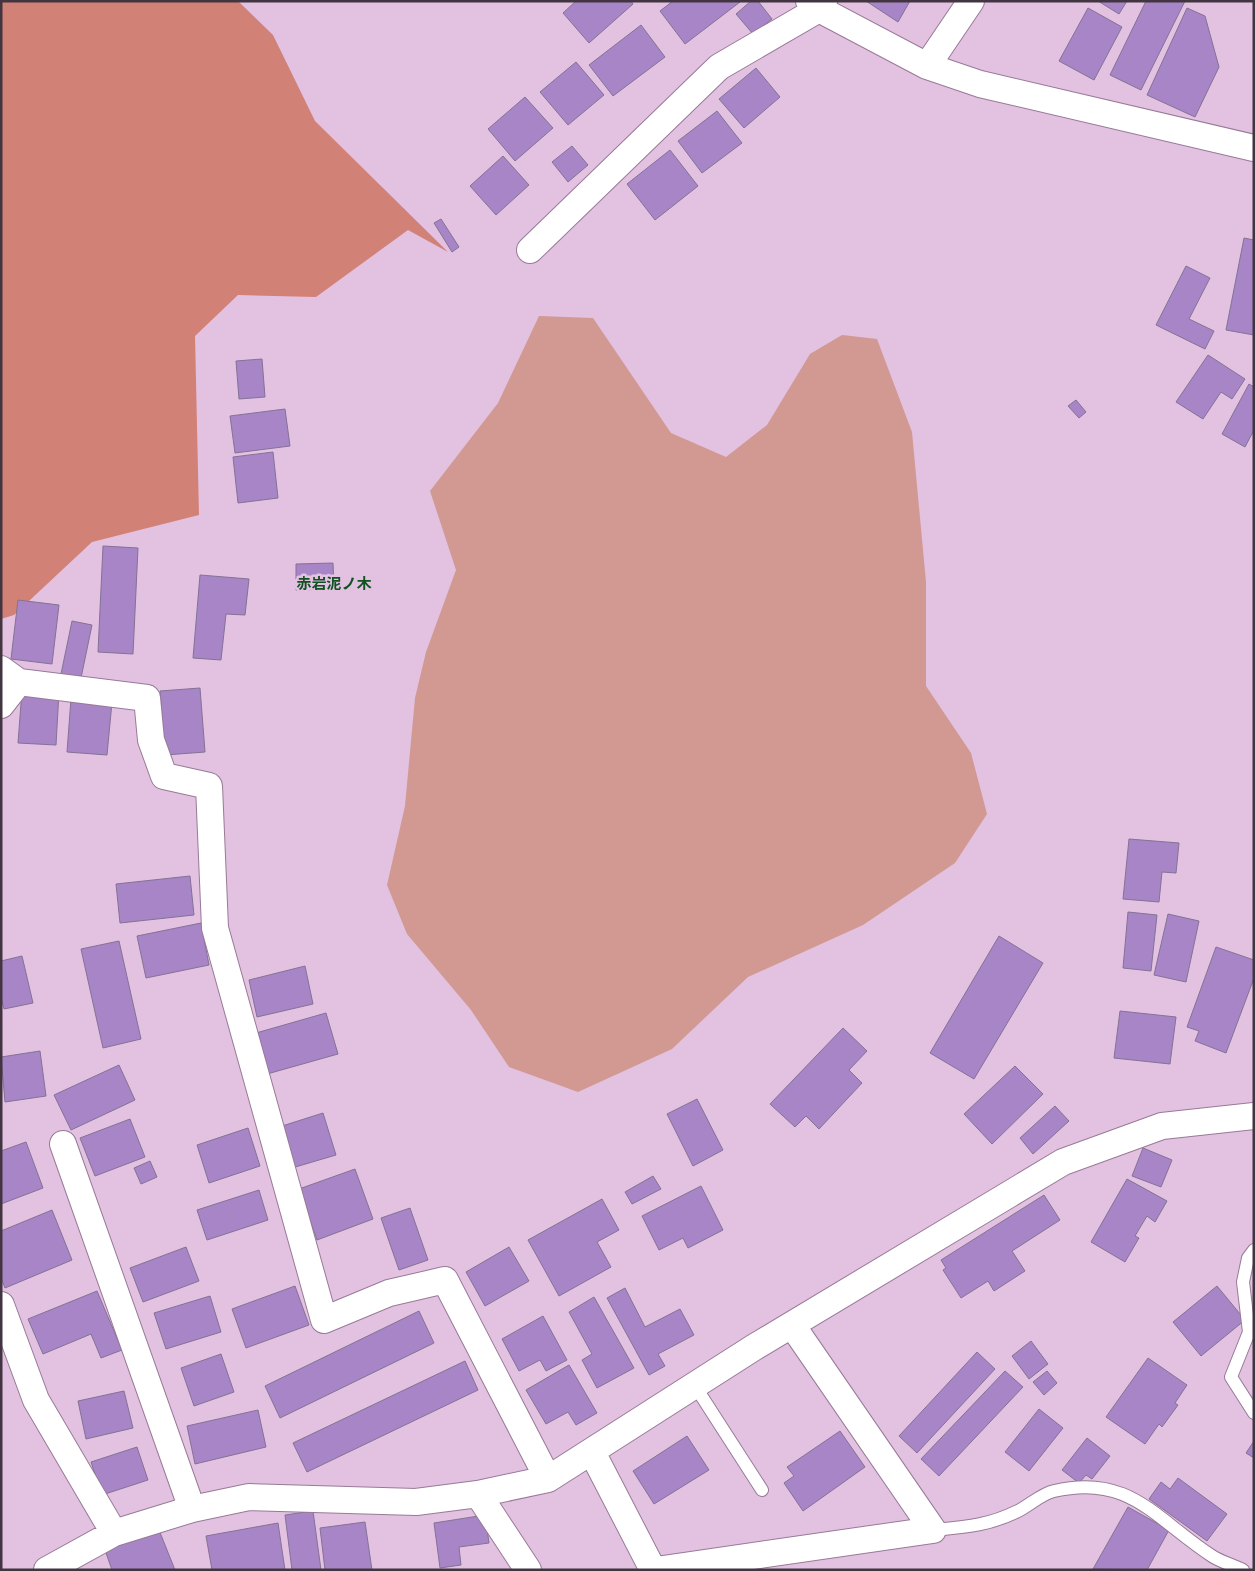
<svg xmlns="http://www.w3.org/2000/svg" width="1255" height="1571" font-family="Arial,'Noto Sans JP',sans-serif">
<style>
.green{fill:#d19991}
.forest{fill:#d28177}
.building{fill:#a785c7;stroke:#847295}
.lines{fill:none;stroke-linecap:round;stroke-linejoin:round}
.lane-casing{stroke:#987a97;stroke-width:14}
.street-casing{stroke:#987a97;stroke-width:28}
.lane{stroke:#fff;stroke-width:12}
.street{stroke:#fff;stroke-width:26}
.labels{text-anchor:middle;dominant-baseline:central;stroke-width:5;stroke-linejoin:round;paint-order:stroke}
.quarter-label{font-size:15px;font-weight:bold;fill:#115020;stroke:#e2c1e1}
</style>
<rect width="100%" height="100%" fill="#e2c1e1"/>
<path class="green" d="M539,316L593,318L671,433L726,457L767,425L810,354L842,335L877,339L912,432L926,582V686L971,753L987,814L955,863L863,925L748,977L672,1049L578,1092L509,1067L471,1010L407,934L387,885L405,806L415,698L426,652L456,570L430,491L498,403Z"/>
<path class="forest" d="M1,1H238L273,35L315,121L448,252L408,230L316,297L238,295L195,336L199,515L92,542L14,615L1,619Z"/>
<path class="building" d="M576,1H631L633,4L589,43L563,13Z
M673,1H739L740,2L685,44L660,11Z
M751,1H758L772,19L753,34L736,14Z
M866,1H910L898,22Z
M1098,1H1127L1119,14Z
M1146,1H1185L1141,90L1110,75Z
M1088,8L1122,27L1094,80L1059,61Z
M1187,8L1205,16L1219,67L1195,117L1147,95Z
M641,25L665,57L613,96L589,65Z
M576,62L604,95L568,125L540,92Z
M756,68L780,97L744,128L719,99Z
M525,97L553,128L515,161L488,129Z
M717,111L742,143L702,173L678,141Z
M572,146L588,165L568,182L552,162Z
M670,150L698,186L655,220L627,184Z
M503,156L529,185L496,215L470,186Z
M441,219L459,247L452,252L434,223Z
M1244,238L1254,240V335L1226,330Z
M1186,266L1210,278L1189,319L1214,331L1205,349L1156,325Z
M1208,355L1245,379L1232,399L1221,392L1203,419L1176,402Z
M262,359L265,397L239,399L236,361Z
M1249,384L1254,387V430L1245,447L1222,434Z
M1076,400L1086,412L1079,418L1068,406Z
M285,409L290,446L235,453L230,416Z
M273,452L278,498L238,503L233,457Z
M103,546L138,548L133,654L98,652Z
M333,563L334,589L296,590V564Z
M200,575L249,579L245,615L226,614L221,660L193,658Z
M18,600L59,605L52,664L11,659Z
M72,621L92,625L81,678L61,674Z
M200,688L205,752L165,755L160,691Z
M22,690L59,692L56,745L18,743Z
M71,699L112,702L107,755L67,752Z
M1129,839L1179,843L1176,873L1162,872L1159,902L1123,899Z
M190,876L194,915L120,923L116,884Z
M1128,912L1157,915L1151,971L1123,968Z
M1168,914L1199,921L1186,982L1154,975Z
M201,923L209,965L146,978L137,936Z
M999,936L1043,963L974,1079L930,1053Z
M119,941L141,1039L103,1048L81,949Z
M1216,947L1254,960V978L1226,1053L1195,1041L1199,1031L1187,1027Z
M22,956L33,1003L4,1009L1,997V961Z
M305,966L313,1004L257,1017L249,980Z
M1120,1011L1176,1017L1170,1064L1114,1058Z
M326,1013L338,1054L267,1074L256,1033Z
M843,1028L867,1051L849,1070L862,1083L819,1129L806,1116L795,1127L770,1104Z
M40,1051L46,1096L5,1102L1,1057Z
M119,1065L135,1100L71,1130L54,1095Z
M1015,1066L1043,1094L992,1144L964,1114Z
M697,1099L723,1150L693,1166L667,1114Z
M1055,1106L1069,1121L1033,1154L1020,1138Z
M323,1113L336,1155L292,1168L279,1127Z
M130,1119L145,1157L95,1176L80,1138Z
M248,1128L260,1166L209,1183L197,1145Z
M26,1142L43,1188L1,1204V1151Z
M1143,1148L1172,1160L1161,1187L1132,1176Z
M150,1161L157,1177L141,1184L134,1168Z
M355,1169L373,1219L317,1240L299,1189Z
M653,1176L661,1189L632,1204L625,1192Z
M1127,1179L1167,1201L1155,1222L1147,1216L1135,1236L1139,1238L1125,1262L1091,1242Z
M701,1186L723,1230L688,1248L683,1238L659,1250L642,1216Z
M259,1190L268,1220L207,1240L197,1210Z
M1044,1195L1060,1220L1012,1251L1025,1271L994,1291L988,1281L961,1298L943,1270L946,1268L941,1260Z
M602,1199L619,1230L597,1242L611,1267L559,1296L528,1240Z
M410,1208L428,1260L399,1270L381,1218Z
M52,1210L72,1260L5,1288L1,1278V1231Z
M186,1247L199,1281L143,1302L130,1268Z
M509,1247L529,1281L485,1306L466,1272Z
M295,1286L309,1325L246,1348L232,1309Z
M1217,1286L1245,1320L1201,1356L1173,1322Z
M625,1288L645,1327L680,1309L694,1335L658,1354L665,1366L649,1375L607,1298Z
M97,1291L122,1350L101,1358L91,1334L43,1354L28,1319Z
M210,1296L221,1332L166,1349L154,1313Z
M594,1297L634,1368L597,1388L582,1360L592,1354L569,1312Z
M419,1311L434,1343L280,1418L265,1386Z
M543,1316L567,1360L546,1371L540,1360L519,1371L502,1339Z
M1031,1341L1048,1364L1029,1379L1012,1356Z
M977,1352L995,1369L917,1453L899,1436Z
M221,1354L234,1392L194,1406L181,1368Z
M1148,1358L1187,1385L1175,1403L1178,1405L1162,1427L1159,1424L1145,1444L1106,1417Z
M465,1361L478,1390L307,1472L293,1443Z
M569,1365L597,1413L576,1425L568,1412L546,1424L526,1390Z
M1005,1371L1023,1387L939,1476L921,1459Z
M1047,1371L1057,1383L1044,1395L1033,1382Z
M124,1391L133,1428L86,1439L78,1401Z
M1039,1409L1063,1428L1029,1471L1005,1452Z
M258,1410L266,1447L195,1464L187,1426Z
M840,1431L865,1467L803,1511L784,1483L794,1476L787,1467Z
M687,1436L709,1470L654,1504L633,1471Z
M1087,1438L1110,1456L1092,1479L1086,1475L1079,1483L1062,1470Z
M1254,1441V1458L1246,1453Z
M137,1447L148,1480L102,1495L91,1462Z
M1178,1478L1227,1514L1207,1541L1149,1499L1161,1482L1170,1489Z
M1128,1507L1169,1530L1147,1570L1093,1569Z
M313,1511L321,1570H292L285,1515Z
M485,1515L489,1543L459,1547L461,1565L440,1568L434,1523Z
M365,1522L372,1570H325L320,1528Z
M278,1523L285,1570H212L206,1536Z
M159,1530L175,1570H112L105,1550Z"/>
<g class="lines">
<defs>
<path id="lane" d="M1254,1250L1248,1258L1243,1282L1249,1332L1231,1377L1254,1413
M695,1386L762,1490
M933,1530C966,1527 987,1526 1018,1511C1030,1505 1041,1494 1054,1491C1130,1473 1156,1520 1212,1556C1221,1562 1233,1565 1243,1570"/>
<path id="street" d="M809,1L819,9L927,66L980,84L1254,148
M927,66L971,1
M530,250L719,67L819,9L824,1
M1,669L19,682L1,705
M19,682L147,698L151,740L164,776L209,786L215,928L324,1320L389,1293L445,1280L548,1479
M63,1144L192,1509
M1,1305L36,1400L114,1533
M592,1452L653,1570
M478,1494L528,1570
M47,1570L114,1533L192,1509L249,1497L416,1502L478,1494L548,1479L753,1348L1063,1162L1162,1126L1254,1116
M656,1570L933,1530L792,1325"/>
</defs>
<use href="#lane" class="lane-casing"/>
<use href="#street" class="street-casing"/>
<use href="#lane" class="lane"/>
<use href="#street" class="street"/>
</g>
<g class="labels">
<g class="quarter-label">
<text x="334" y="583">赤岩泥ノ木</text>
</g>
</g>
<rect width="1255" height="1571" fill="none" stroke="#423441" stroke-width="5"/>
</svg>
